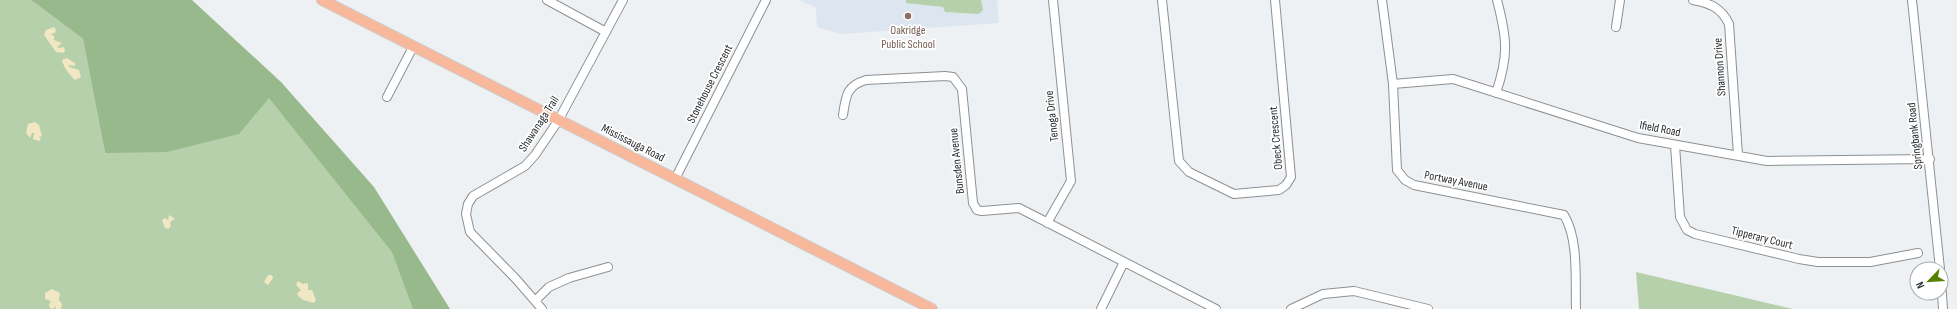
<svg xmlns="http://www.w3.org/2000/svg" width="1957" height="309" font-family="'Sofia Sans Condensed',sans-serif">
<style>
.built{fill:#dde6ef}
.green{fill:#b6d0ac}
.forest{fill:#98b98c}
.sand{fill:#f1e7c2}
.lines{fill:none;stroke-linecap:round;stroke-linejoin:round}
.minor-casing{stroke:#8d9092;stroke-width:10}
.major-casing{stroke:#ccc;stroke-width:12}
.minor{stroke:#fff;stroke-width:8}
.major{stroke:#f8b89c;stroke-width:10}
.education-dot{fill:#8d6e63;stroke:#fff;stroke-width:1.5}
.labels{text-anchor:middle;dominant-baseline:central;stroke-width:3.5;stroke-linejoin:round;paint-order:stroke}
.education-label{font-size:12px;fill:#785e54;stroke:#fff}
.street-label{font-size:12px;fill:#2a2b2c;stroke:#fff}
</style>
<rect width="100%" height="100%" fill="#eef1f4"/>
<path class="built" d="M799,0H997L999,23L840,34L817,27L816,8Z"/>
<path class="green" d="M0,0H31L83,39L105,153L269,97L408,255L425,309H0Z
M906,0H981L983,10L979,14L945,12L943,7L906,3Z
M1636,272L1793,309H1639Z"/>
<path class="forest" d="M31,0H192L281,82L374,187L450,309H413L392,252L269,98L239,134L167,152L105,153L83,39Z"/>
<path class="sand" d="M54,27L56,30L55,33L50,34L54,36V40L62,43L57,47L59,48L64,47L65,51L63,53L56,52L44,35L46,30Z
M67,58L76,64L74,66L69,65V67L79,70L81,77L75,80C70,76 63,66 62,60Z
M35,122L39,125L42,136L39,137L41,139L39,141L33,139L34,133H32L30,138L26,133L28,124Z
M169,215L175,219L170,222L171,226L168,229L165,228L162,220L165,218L168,220Z
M268,275H272L273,278L268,285L264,282Z
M298,281L303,284L307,283L308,284V290H312L316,300L314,303L303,300L298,296L297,293L301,290L296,285Z
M52,289L60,293L59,300L62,304L61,309H56L55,306L53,309L50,308L49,305L51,301L45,299V293Z"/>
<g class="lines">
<defs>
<path id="minor" d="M547,0L606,32
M1162,0L1179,161L1189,172L1234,194L1279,190L1286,185L1291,177L1275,0
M1382,0L1393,84L1397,170L1405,180L1414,185L1564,215C1579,240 1575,280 1576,309
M1693,0C1709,3 1721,7 1729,24L1738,155
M1912,0L1940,269
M1616,27L1620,0
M1393,84L1453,79L1638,138L1767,161L1930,159
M1496,93C1509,55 1507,38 1497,0
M387,97L413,47
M843,115C846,96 846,86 866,80L945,76L953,77L962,89L973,203L977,210L982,211L1019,208L1216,309
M1675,145L1680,217L1687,230L1695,234L1799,259L1818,262H1870L1918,253
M675,179L766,0
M1047,223L1071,181L1053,0
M1941,280L1943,309
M536,300L549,287L569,278L608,267
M542,309L516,279L470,232L466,214L468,204L473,196L525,166L535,155L558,121L623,0
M1101,309L1124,262
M1291,309L1323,294L1354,291L1428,309"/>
<path id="major" d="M322,0L932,309"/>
</defs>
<use href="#minor" class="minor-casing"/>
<use href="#major" class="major-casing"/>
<use href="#minor" class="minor"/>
<use href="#major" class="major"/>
</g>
<circle class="education-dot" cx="908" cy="16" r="4"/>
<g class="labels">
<g class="education-label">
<text x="908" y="30">Oakridge<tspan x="908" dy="14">Public School</tspan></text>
</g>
<g class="street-label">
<text transform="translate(1720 67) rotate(-94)">Shannon Drive</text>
<text transform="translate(710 84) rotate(-63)">Stonehouse Crescent</text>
<text transform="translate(1052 116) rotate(-96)">Tenoga Drive</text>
<text transform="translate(539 124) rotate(-57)">Shawanaga Trail</text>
<text transform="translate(1660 129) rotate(11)">Ifield Road</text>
<text transform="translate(1915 136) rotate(-96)">Springbank Road</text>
<text transform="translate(1276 138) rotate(-95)">Obeck Crescent</text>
<text transform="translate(633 143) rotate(27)">Mississauga Road</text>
<text transform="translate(957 161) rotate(-96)">Bunsden Avenue</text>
<text transform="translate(1456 181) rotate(11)">Portway Avenue</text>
<text transform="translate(1762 238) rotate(14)">Tipperary Court</text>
</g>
</g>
<g transform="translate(1929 281) rotate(245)"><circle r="19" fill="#ffffff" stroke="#aaaaab"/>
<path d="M0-3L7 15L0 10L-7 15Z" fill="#577f00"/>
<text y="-6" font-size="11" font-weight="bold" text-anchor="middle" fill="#2a2b2c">N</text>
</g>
</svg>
